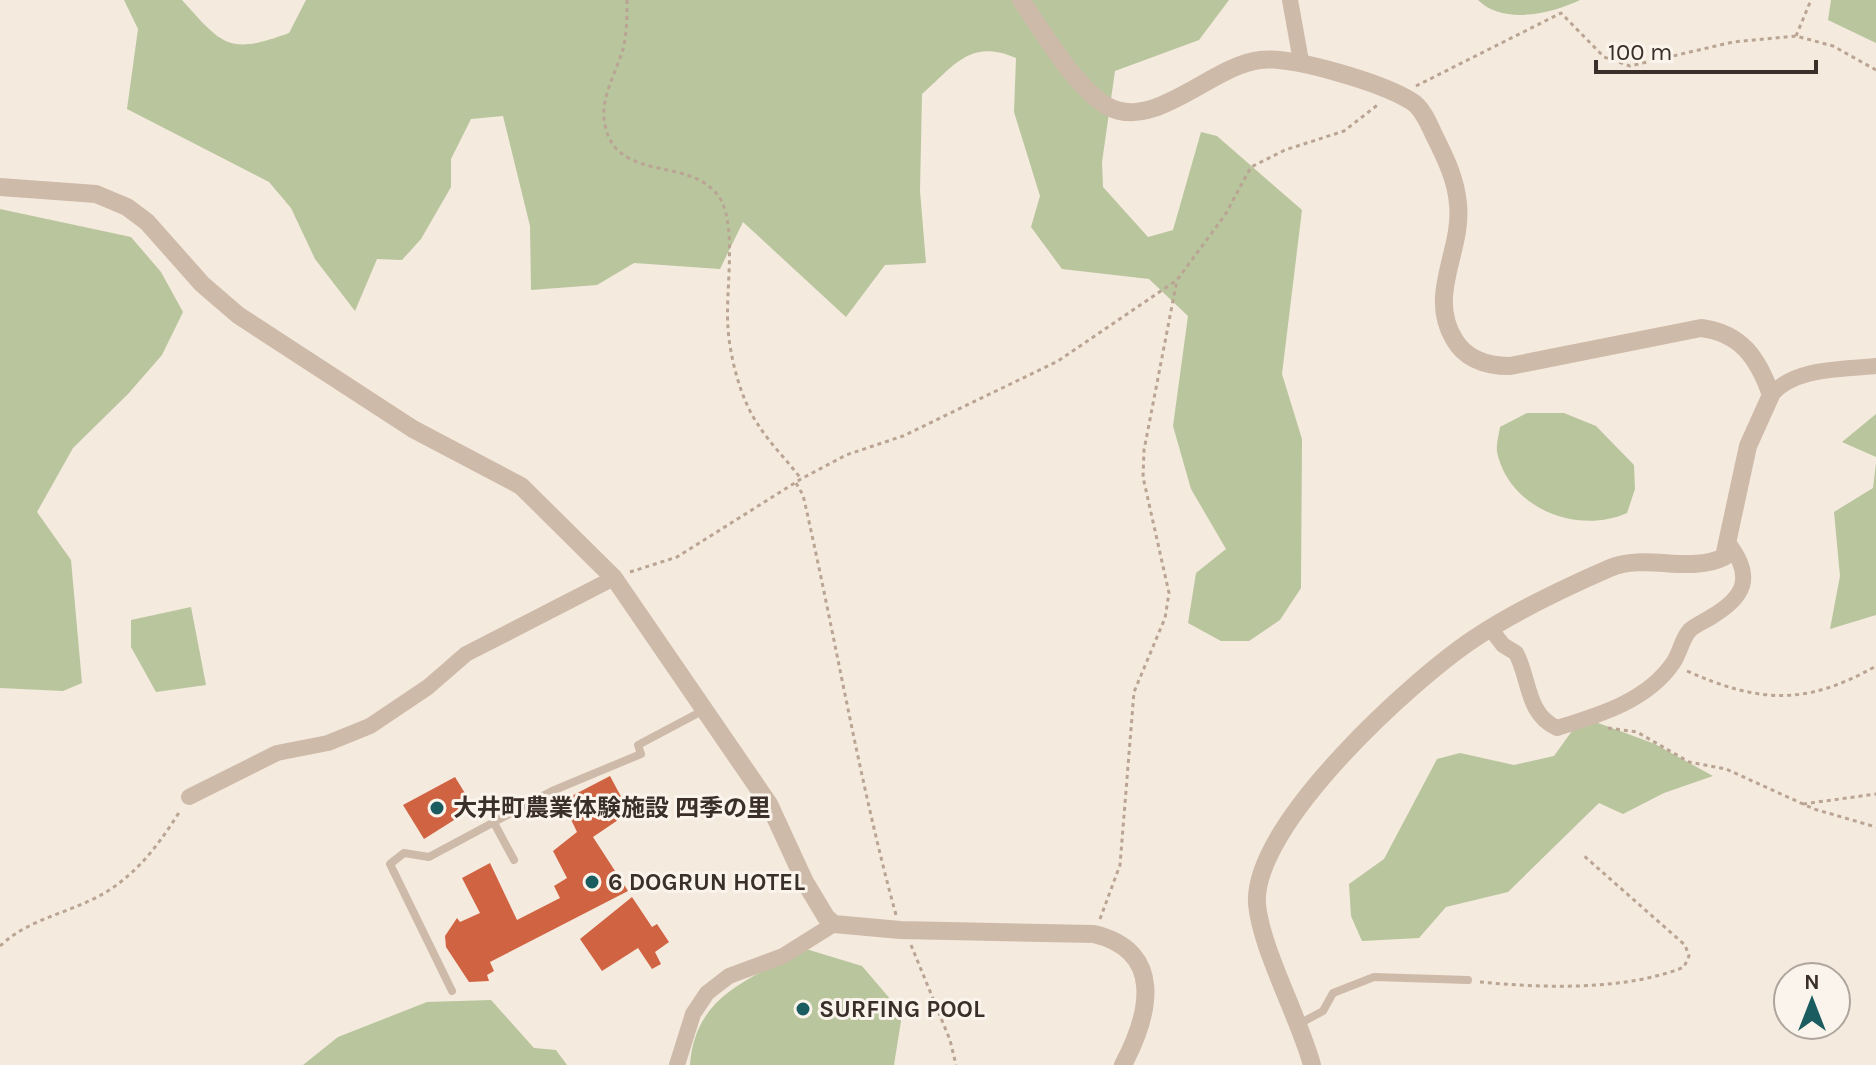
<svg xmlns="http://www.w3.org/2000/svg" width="1876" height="1065" font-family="Karla,'Noto Sans JP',sans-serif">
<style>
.green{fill:#b8c59d}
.building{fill:#cf6342}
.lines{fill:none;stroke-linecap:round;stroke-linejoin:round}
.path{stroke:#baa493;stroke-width:3;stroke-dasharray:4 4;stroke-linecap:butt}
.service{stroke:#cebaa9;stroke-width:8}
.minor{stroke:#cebaa9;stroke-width:16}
.tertiary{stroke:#cebaa9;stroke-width:18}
.poi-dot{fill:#1b5c60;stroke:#fbf4ec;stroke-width:3}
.labels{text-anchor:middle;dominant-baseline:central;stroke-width:6;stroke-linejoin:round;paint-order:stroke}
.poi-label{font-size:24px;font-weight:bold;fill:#3b2f29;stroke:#fbf4ec;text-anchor:start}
</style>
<rect width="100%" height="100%" fill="#f5eade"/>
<path class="green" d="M124,0H182C223,46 229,55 289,33L306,0H1229L1199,40L1115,71L1102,162L1103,187L1148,237L1173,230L1201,132L1217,136L1302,210L1282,374L1302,439L1301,588L1280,620L1249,641H1221L1188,623L1196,573L1226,549L1191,489L1173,426L1188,316L1149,279L1062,269L1031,227L1040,196L1014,112L1016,58C970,38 954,66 922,94L920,191L926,263L885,265L846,317L743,222L720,269L634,263L597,285L531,290L530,226L503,116L471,119L451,159V187L421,239L402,260L377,259L355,311L315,259L291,208L269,182L127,109L138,29Z
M1478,0H1580C1551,14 1503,25 1478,0Z
M1831,0H1876V43L1828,20Z
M0,209L131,237L161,272L183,312L162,355L128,394L73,448L37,512L71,560L82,683L63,691L0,688Z
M1527,413H1564L1596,426L1634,465L1635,489L1627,513C1578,535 1509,509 1497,452C1496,445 1499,434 1500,427Z
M1876,414V457L1842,442Z
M1876,463V615L1830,629L1840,576L1834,512L1873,488Z
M191,607L206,685L156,692L131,647V620Z
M1582,717L1655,744L1713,776L1664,793L1623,814L1599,803L1508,892L1446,907L1419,938L1362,941L1351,916L1349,884L1384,859L1437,759L1460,753L1514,765L1554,756Z
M806,949L862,966L897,1007L901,1021L894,1065H690C695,994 751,979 806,949Z
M491,1000L534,1048L556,1050L567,1065H303L338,1037L427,1002Z"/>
<path class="building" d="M610,776L626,806L617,810L621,818L593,837L628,891L490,962L494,971L487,975L489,981L469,982L446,947L445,936L457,918L460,922L480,913L462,878L490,863L517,920L560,898L554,886L567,878L553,851L577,832L562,801Z
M455,777L471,803L467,806L470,810L424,839L403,805Z
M632,897L652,927L657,924L669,942L655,952L661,964L652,969L638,948L602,971L580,939Z"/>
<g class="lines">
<path class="path" d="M627,0C627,16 627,33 623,49C616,73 599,100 605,125C617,185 694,154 721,200C737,230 725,293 728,328C730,358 741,401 759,426C771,445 788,461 801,479
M1796,36L1811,0
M1416,86L1561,13L1604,57L1630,66L1733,42L1796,36L1833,46L1876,70
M796,483L803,495C835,634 858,777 896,915
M630,572L677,557L801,479L846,455L903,436L1058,361L1177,280L1225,215L1251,167L1285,150L1344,131L1380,103
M1687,671C1759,703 1806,706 1876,666
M1608,728L1637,732L1689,762L1726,769L1814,809L1876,827
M1803,804L1876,794
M1100,919L1120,865L1134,692L1165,618L1169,593L1143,477L1144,450L1177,280
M911,945L950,1040L956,1065
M0,946C25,922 59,915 89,901C131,882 156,849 180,811
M1480,982C1543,988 1625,991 1684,967L1689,956L1685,945L1583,855"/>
<path class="service" d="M493,821L514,860
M452,991L390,864L404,853L429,857L552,791L641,754L638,745L704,710
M1299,1024L1323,1011L1333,993L1374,977L1468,980"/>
<path class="minor" d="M1290,0L1301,61
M1771,395C1795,367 1842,370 1876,366
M1490,628L1503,645L1516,653C1530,679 1526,714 1557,728C1599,715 1647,701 1673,663C1680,653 1682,638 1690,630C1695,625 1705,621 1711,617C1745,597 1754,577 1729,544
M189,797L277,753L328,743L370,726L428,687L466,654L614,578
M677,1065L693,1014L707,993L729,976L783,956L834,924"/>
<path class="tertiary" d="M1021,0C1043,32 1076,89 1109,107C1155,131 1213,65 1260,60C1293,56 1382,83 1411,101C1422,107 1429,124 1434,135C1445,157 1456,179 1458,204C1463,251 1427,294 1454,339C1466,360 1487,366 1510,366L1701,328C1741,333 1758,358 1771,395L1748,446L1724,557C1690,574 1646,553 1610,568C1564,588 1517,610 1475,638C1413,679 1252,825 1257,904C1261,949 1299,1017 1312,1065
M0,187L96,194L127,207L147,222L202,284L238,315L413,429L521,486L614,578L769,804L805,882L826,917L834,924L900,930L1094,934C1165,951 1150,1014 1123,1065"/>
</g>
<g class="poi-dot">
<circle cx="437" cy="808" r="8"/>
<circle cx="592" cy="882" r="8"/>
<circle cx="803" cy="1009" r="8"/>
</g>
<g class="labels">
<g class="poi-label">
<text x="453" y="808">大井町農業体験施設 四季の里</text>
<text x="608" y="882">6 DOGRUN HOTEL</text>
<text x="819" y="1009">SURFING POOL</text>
</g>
</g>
<g transform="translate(1812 1001)"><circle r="38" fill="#fbf4ec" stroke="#aea59e" stroke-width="2"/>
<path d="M0-6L14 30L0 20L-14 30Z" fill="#1b5c60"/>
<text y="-12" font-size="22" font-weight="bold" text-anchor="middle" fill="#3b2f29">N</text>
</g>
<path d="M1596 60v12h220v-12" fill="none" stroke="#3b2f29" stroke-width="4"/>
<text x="1608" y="60" font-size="24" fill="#3b2f29" stroke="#fbf4ec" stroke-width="6" paint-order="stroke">100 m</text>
</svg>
